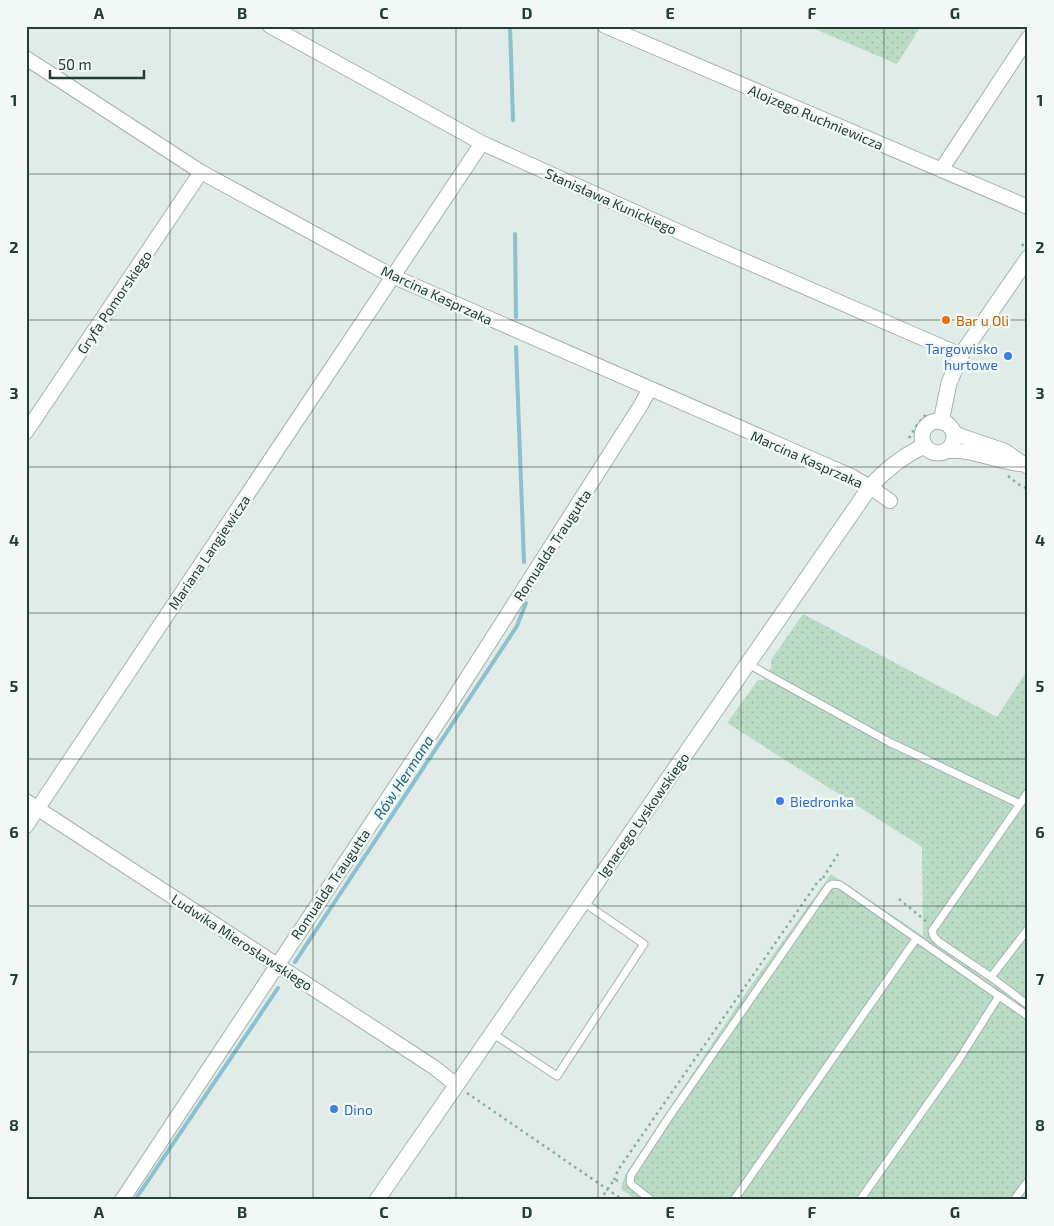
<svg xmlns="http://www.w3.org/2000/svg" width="1054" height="1226" font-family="'Exo 2',sans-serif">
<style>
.green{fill:url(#green-dots)}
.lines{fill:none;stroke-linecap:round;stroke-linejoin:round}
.stream{stroke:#8ac1cf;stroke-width:4}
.lane-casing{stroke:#a4b3ae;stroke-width:9}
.street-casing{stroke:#a4b3ae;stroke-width:16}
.secondary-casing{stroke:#a0b7b0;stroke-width:17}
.path{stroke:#82aea3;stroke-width:2.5;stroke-dasharray:2.5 4;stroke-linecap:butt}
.lane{stroke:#fff;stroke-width:7}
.street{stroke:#fff;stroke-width:14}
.secondary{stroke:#fff;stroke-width:15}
.grid{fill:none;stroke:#223c36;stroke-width:1;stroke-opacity:0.55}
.food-dot{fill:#e8710a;stroke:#f1f8f5;stroke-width:2}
.shop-dot{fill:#3f7fe0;stroke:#f1f8f5;stroke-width:2}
.labels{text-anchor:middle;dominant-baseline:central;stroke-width:5;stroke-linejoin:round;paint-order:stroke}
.street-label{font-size:14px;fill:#223c36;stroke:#f1f8f5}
.food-label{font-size:14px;fill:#c56008;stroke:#f1f8f5;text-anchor:start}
.shop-label{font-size:14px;fill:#366cbe;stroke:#f1f8f5;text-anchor:start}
.water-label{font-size:15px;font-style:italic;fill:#1d6376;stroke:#f1f8f5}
.neatline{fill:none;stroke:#223c36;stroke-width:2}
.grid-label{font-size:16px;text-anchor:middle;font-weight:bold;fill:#223c36}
</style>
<defs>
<pattern id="green-dots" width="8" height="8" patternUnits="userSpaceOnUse" patternTransform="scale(1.25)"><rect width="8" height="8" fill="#badcc5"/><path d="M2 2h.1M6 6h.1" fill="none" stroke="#a0beaa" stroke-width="1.8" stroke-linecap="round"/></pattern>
</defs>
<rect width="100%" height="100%" fill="#e1ebe7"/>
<path class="green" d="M808,26H921L897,64Z
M803,614L997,717L1028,669V1200H637L621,1189L625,1175L749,988L831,874L923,936L922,847L727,723L758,680H764C769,673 772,668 771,660Z"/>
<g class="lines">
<path class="stream" d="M510,26L513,120
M515,234L516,317
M516,347L524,562
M295,962L517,626L526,603
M135,1200L278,988"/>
<defs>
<path id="lane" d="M748,664L889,742L1020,804L932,931L934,937L939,942L991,977
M1020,804L1028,792
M1028,929L991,977L1028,1005
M999,996L1028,1016
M492,1033L557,1076L644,944L583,902
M651,1200L632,1185L630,1182L631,1175L669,1117L829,886L833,884L840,885L999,996L958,1061L860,1200
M734,1200L916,939
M1014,1200L1028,1181"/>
<path id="street" d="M270,26L482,143L715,248L961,355
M605,26L1028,207
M26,58L201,172L392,276L851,476L870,487L890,501
M941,170L1028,38
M26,432L201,172
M953,432L961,436L1005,451L1028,467
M947,451C972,449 994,461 1019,464
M26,801L435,1068L456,1085
M26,826L482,143
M122,1200L449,706L641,405L649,390"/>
<path id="secondary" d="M922 437a16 16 0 1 1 32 0a16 16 0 1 1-32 0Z
M941,422L949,383L961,355L1028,258
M377,1200L870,487C886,469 903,456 924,446"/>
</defs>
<use href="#lane" class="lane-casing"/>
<use href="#street" class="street-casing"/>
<use href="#secondary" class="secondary-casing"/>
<path class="path" d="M1022,246L1028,237
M909,438L917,425L928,412
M1008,476L1018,484L1028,489
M823,878L838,854
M899,899L927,922
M467,1093L623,1200
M614,1180L618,1170L819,880L822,879
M600,1200L614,1180L622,1181"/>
<use href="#lane" class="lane"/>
<use href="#street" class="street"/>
<use href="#secondary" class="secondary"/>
</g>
<path class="grid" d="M170,26V1200M313,26V1200M456,26V1200M598,26V1200M741,26V1200M884,26V1200M26,174H1028M26,320H1028M26,467H1028M26,613H1028M26,759H1028M26,906H1028M26,1052H1028"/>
<circle class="food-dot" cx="946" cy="320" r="5"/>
<g class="shop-dot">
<circle cx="1008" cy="356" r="5"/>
<circle cx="780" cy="801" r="5"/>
<circle cx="334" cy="1109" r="5"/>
</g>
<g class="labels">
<g class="street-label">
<text transform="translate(816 117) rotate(23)">Alojzego Ruchniewicza</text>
<text transform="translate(611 201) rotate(24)">Stanisława Kunickiego</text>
<text transform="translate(437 295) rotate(25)">Marcina Kasprzaka</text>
<text transform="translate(114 302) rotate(-56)">Gryfa Pomorskiego</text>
<text transform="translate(807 459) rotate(24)">Marcina Kasprzaka</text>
<text transform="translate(552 545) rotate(-57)">Romualda Traugutta</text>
<text transform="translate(209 552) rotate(-56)">Mariana Langiewicza</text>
<text transform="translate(643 815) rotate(-55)">Ignacego Łyskowskiego</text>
<text transform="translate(330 884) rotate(-56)">Romualda Traugutta</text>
<text transform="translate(242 942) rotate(33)">Ludwika Mierosławskiego</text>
</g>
<g class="food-label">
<text x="956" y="320">Bar u Oli</text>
</g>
<g class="shop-label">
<text x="998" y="348" text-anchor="end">Targowisko<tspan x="998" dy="16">hurtowe</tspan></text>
<text x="790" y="801">Biedronka</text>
<text x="344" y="1109">Dino</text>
</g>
<g class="water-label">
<text transform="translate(403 777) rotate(-57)">Rów Hermana</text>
</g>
</g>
<rect width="1054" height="1226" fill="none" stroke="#f1f8f5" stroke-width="55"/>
<path d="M50 70v8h94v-8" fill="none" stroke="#223c36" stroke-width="2.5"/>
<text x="58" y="70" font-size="15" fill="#223c36" stroke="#f1f8f5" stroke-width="4" paint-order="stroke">50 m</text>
<rect x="28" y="28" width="998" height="1170" class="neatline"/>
<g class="grid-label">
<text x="99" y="19">A</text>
<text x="242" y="19">B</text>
<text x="384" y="19">C</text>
<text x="527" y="19">D</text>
<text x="670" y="19">E</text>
<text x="812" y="19">F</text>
<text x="955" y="19">G</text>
<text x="14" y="106">1</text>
<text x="1040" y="106">1</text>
<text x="14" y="253">2</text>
<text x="1040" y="253">2</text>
<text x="14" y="399">3</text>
<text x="1040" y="399">3</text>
<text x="14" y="546">4</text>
<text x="1040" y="546">4</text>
<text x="14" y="692">5</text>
<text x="1040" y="692">5</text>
<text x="14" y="838">6</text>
<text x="1040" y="838">6</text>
<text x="14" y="985">7</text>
<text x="1040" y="985">7</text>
<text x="14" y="1131">8</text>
<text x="1040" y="1131">8</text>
<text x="99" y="1218">A</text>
<text x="242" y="1218">B</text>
<text x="384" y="1218">C</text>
<text x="527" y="1218">D</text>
<text x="670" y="1218">E</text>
<text x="812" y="1218">F</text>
<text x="955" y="1218">G</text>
</g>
</svg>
